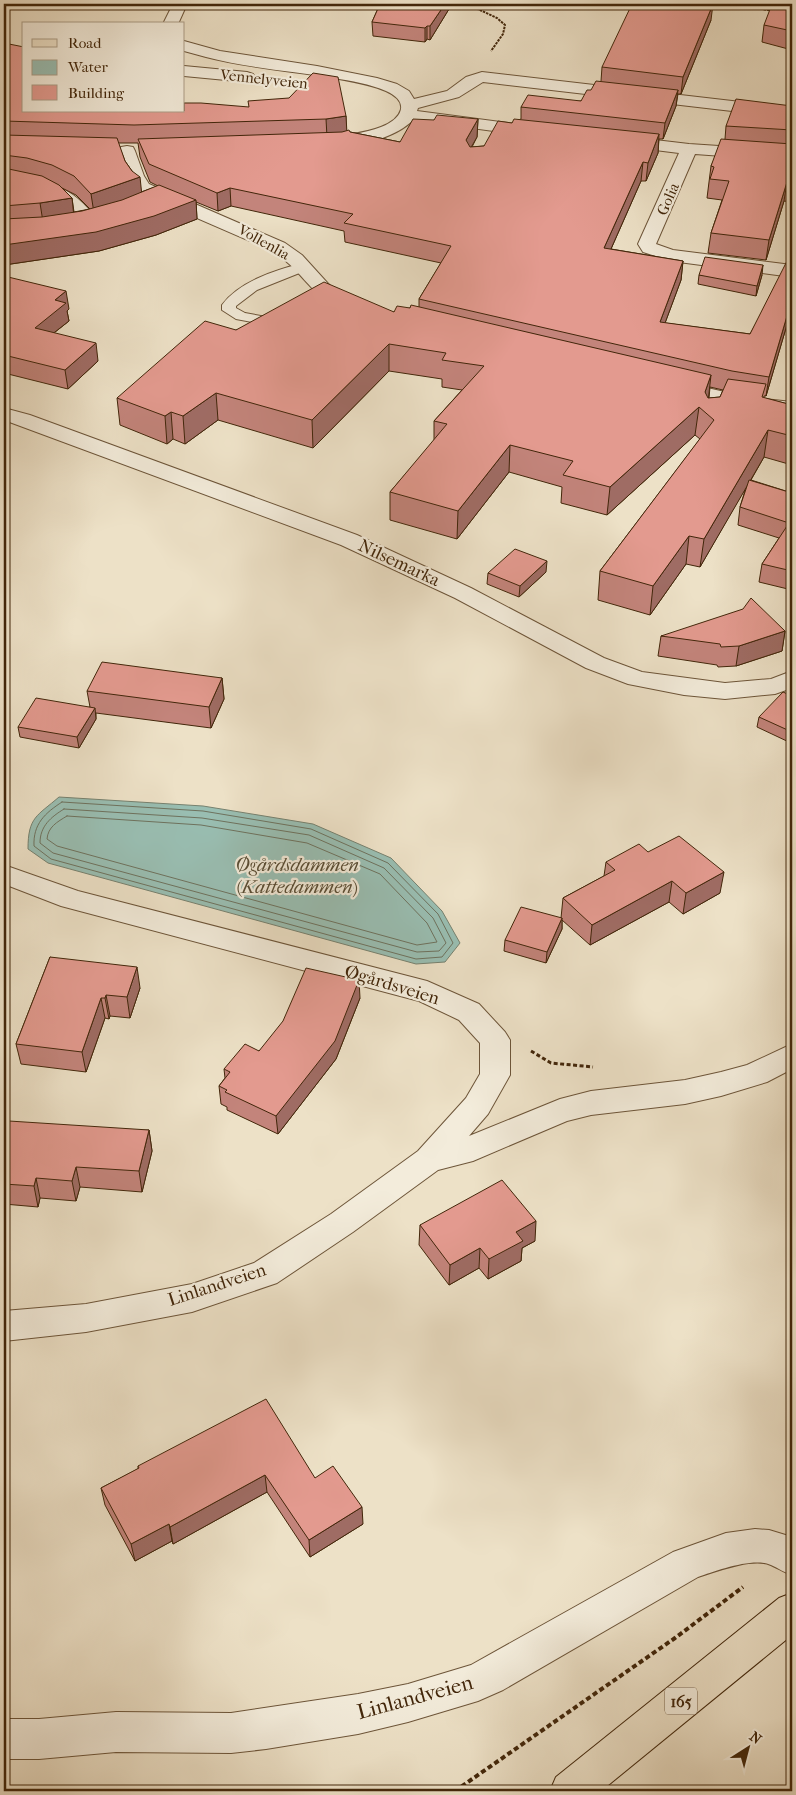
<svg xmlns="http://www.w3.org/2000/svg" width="796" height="1795" font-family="'IM FELL French Canon',serif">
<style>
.water{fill:#99beb2;stroke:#76816f}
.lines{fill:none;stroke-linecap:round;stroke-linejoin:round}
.shore{stroke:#6e725e;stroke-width:1}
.lane-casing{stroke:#6d5539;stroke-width:2}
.street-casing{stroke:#6d5539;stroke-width:2}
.primary-casing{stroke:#42260a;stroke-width:2}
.path-far2{stroke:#42260a;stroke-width:2;stroke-dasharray:2.5 1;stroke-linecap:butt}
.path-far1{stroke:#42260a;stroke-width:3;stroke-dasharray:4 2.5;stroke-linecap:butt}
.path{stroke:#42260a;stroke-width:4;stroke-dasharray:5 3;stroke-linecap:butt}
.lane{fill:#f3ecdb;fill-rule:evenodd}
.street{fill:#f3ecdb;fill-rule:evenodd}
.primary{fill:#ede1c7;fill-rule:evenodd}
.wall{fill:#c3847b;stroke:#42260a;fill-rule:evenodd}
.shaded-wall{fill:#9f6c64;stroke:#42260a}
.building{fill:#e39a8f;stroke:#42260a}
.labels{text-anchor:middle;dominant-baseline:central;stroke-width:4.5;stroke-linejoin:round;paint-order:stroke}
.far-street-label{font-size:15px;fill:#42260a;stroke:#f3ecdb}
.shield{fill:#f3ecdb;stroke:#776149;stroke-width:1}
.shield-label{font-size:16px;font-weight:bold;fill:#42260a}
.street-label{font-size:18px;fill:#42260a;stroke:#f3ecdb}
.water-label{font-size:19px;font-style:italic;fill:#584c34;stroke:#f3ecdb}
.near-street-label{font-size:21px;fill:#42260a;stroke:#f3ecdb}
</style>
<rect width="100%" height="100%" fill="#ede1c7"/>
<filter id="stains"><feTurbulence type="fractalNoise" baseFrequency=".004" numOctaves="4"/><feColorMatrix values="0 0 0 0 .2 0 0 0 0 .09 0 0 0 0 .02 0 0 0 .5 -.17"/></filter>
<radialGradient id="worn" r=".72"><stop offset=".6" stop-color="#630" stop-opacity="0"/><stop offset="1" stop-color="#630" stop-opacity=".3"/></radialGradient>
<path class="water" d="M59,797L203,806L313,824L391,858L442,911L460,943L445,962L416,964L48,863L28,849C28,817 37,816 59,797Z"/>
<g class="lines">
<path class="shore" d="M62,802L203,811L311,829L388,863L438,914L453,943L442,957L416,959L51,859L34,846C33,824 45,813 62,802Z
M64,809L202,818L309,835L384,868L433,918L446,943L439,951L417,952L53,853L40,843C40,826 51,817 64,809Z
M67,816L201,825L307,843L380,874L427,923L437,942L417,945L57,846L47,839C48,827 57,822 67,816Z"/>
<defs>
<path id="lane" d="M303,263L307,264L309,267L307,270L257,290L236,306V308L245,313L283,320L285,323L283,326L278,327L236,319L222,310V305C240,281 276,270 303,263Z"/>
<path id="street" d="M173,4H187L178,24H163Z
M184,41L220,51L317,66L377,78L397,84L409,91L414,99L447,91L466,77L482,72L758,104L764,106L766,109L764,112L758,114L483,82L459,97L418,108L417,111L531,126L537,127L539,131L537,135L531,136L413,120C397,137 351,151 329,146L327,142L329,138C347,134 364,134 381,127C402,119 411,102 386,91C370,84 351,81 334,78C292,71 248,68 206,57L184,51Z
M184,66L247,72L253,74L255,77L253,80L247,82L184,76Z
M621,136L689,144L792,151V161L695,154L656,244L673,250L792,265V277L671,261L643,252L638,244L679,153L615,145L613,141L615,137Z
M127,146L133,147L135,151L144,176L149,184L285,243L302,255L332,288L356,301L359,305L356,309C328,316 306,278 288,263C283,258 278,255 273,251L137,192L126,176L119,151L121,147Z
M4,175C44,179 73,185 97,220L94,224L88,225L82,224C62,196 36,189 4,185Z
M672,380L747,397L792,402V414L747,409L665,390L662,386L665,382Z
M4,408L30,415L357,535L471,588L604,658L642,672L725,683L771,679L792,671V688L775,694L725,699L684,695L628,684L586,668L455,598L341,545L4,420Z
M4,865L78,891L427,981L479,1004L505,1032L510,1040V1075L488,1114L469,1136L560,1099L591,1091L685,1080L721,1072L747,1065L792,1044V1069L767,1082L721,1096L685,1104L591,1115L567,1121L473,1161L438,1170L353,1232L277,1283L192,1312L86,1332L4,1341V1311L86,1304L192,1284L254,1263L331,1214L418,1151L466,1098L480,1074V1043L459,1020L419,1001L61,906L4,884Z
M755,1529L769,1530L792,1537V1575C785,1573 778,1568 771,1565C753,1557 716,1571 698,1577L503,1690L478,1701L408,1722L358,1734L266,1749L231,1753L116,1752L39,1759H4V1719H39L116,1712L231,1713L358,1694L408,1684L471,1665L673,1552L726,1533Z"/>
<path id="primary" d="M792,1593V1635L601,1791H550L556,1777L779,1598Z"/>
</defs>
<use href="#lane" class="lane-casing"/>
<use href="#street" class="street-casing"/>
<use href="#primary" class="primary-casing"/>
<path class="path-far2" d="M467,4L497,18L505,25L503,34L491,51
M736,4L773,11"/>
<path class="path-far1" d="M531,1051L551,1063L593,1067"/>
<path class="path" d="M455,1791L675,1638L743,1587"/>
<use href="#lane" class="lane"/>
<use href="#street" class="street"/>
<use href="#primary" class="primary"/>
</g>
<path class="wall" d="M380,4H450L449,9L430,40L427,39L425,42L373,36L372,22Z
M792,4V50L762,42L764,25Z
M711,20L681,94H678L676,106L663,139H659L658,153L646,181H641L611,249L683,261L681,280L665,323L750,334L792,261V312L791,311L766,396H764V398L792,405V465L764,457L751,480L792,493V590L759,582L762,564L779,538L738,525L740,507L746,487L700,567L686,564L650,615L598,600L600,571L700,439L695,435L607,515L561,503L562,487L509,472L457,539L390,520V492L434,441V421L462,390L442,387V379L389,371L313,448L218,420L185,444L173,439L167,444L120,425L117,398L236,330L394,312L410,308L419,307V299L441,263L345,242L344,231L231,206L218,211L196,202L197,219L156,235L99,251L4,265V43L24,111L346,116V131L350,132L400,142L434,120L478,119L477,137L472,147L484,146L512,123L521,119V107L581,101L601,81L602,67ZM118,143H138L140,157L150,182L158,186L141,192L132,171L125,161ZM60,187L76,195L90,209L74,212L72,198ZM710,387L723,390L720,397L709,398Z
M792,106V202L784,201L766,260L708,253L711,233L722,200L707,198L711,166L725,139L726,126Z
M699,275H762L756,296L698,284Z
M4,276L69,309L67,311L69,321L54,333L98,361L68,389L4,373Z
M546,572L519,597L487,584L488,573Z
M785,631L782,651L736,666L718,667L717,665L658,656L661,636Z
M222,678L224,699L211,728L96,713V719L79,748L20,737L18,727L90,707L87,691Z
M792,696V742L791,743L757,727L759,717Z
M606,862L720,893L683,914L669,902L590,945L562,920V929L546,963L504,951L505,940L561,918L563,898L604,876Z
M50,957L140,988L130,1018L110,1016L109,1019L105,1018L86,1072L21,1064L16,1044Z
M360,998L336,1059L278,1134L227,1110V1107L221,1104L219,1086L225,1078L224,1069Z
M149,1130L152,1151L142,1192L80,1187L76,1201L40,1198L38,1207L4,1204V1137Z
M420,1225L535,1241L522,1248L521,1261L488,1279L479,1268L449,1285L419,1245Z
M138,1466L315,1478L363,1524L310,1557L267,1492L173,1544L172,1541L135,1561L105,1505L101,1488L138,1469Z"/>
<path class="shaded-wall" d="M445,4H450L449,9L430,40V26Z
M713,4L711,20L681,94L683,77Z
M427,26V39L425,42V28Z
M678,90L676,106L663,139L665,123Z
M346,116L347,134L327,137L326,119Z
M478,119L477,137L465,158L466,140Z
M659,134L658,153L646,181L648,163Z
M643,162L641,181L603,267L604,248Z
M140,177L142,196L94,213L91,194Z
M787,182L784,201L766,260L769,240Z
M230,188L231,206L218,211L217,193Z
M72,198L74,217L43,222L40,203Z
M196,200L197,219L156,235L99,251L4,265V245Z
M683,261L681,280L658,342L660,322Z
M763,265L762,275L756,296L757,286Z
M66,291L69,309L67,311L69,321L37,346L35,328L55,300Z
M792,299L791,311L766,396L769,377Z
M96,343L98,361L68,389L65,370Z
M389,344V371L313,448L312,420Z
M711,375L708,402L705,392Z
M216,393L218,420L185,444L183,416Z
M699,407L695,435L607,515L610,487Z
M171,412L173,439L167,444L165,416Z
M768,430L764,457L700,567L704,539Z
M510,445L509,472L457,539L458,511Z
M689,536L686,564L650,615L653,586Z
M547,561L546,572L519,597L520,586Z
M785,631L782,651L736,666L739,646Z
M222,678L224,699L211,728L209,707Z
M95,708L96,719L79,748L77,737Z
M724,872L720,893L683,914L686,893Z
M672,881L669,902L590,945L592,925Z
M562,918V929L546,963L547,952Z
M137,967L140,988L130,1018L127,997Z
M359,980L360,998L336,1059L278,1134L276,1116Z
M106,995L110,1016L109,1019L105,998Z
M101,998L105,1018L86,1072L82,1052Z
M149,1130L152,1151L142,1192L139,1171Z
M76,1167L80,1187L76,1201L72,1181Z
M36,1178L40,1198L38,1207L34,1186Z
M536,1221L535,1241L522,1248L521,1261L488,1279L489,1259L516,1232Z
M480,1248L479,1268L449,1285L450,1265Z
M265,1475L267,1492L173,1544L170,1527Z
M362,1507L363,1524L310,1557L309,1540Z
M169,1524L172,1541L135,1561L131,1544Z"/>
<path class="building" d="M380,4H445L430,26H427L425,28L372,22Z
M632,4H713L683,77L602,67Z
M772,4H792V31L764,25Z
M4,43L24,47V111H184V103H201L249,107L248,101L289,98L313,73L338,77L346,116L326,119L134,125L4,121Z
M596,81L678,90L665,123L521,107L528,95L581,101L587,90H591Z
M736,99L792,106V130L726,126Z
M437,115L478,119L466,140L470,147L484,146L498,121L512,123L514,119L659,134L648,163L643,162L604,248L683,261L660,322L750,334L787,261H792V299L769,377L732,371L419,299L451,246L344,223L353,214L230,188L217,193L149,164L138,139L342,132L349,130L350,132L400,142L413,119L434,120Z
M4,135L117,138L125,161L132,171L140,177L91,194L74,176L52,165L27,158L4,155Z
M721,139L792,144V182H787L769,240L711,233L729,181L710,179L714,167L711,166Z
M4,168L42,176L59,185L72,198L40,203L4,206Z
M159,185L196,200L154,216L96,232L4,245V219L42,217L82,211L122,200Z
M705,257L763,265L757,286L699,275Z
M4,276L66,291L55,300L66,303L35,328L96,343L65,370L4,355Z
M324,282L394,312L397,306L410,308L411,305L711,375L705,392L708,398L720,397L728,379L766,384L762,397L792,405V436L768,430L704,539L689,536L653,586L600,571L714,420L699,407L610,487L563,475L573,461L510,445L458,511L390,492L447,424L434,421L484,366L442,360L446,353L389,344L312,420L216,393L183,416L171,412L165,416L117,398L205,321L236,330Z
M749,480L792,493V524L790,523L792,525V571L762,564L789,523L740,507Z
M515,549L547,561L520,586L488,573Z
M751,598L785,631L739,646L721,647L720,644L661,636L743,609Z
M102,662L222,678L209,707L87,691Z
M783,692L792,696V732L759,717Z
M36,698L95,708L77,737L18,727Z
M679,836L724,872L686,893L672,881L592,925L563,898L615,870L606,862L639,844L648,852Z
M521,907L562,918L547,952L505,940Z
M50,957L137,967L127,997L106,995L105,998H101L82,1052L16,1044Z
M306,968L359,980L335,1041L276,1116L225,1092L227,1090L219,1086L230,1072L224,1069L245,1044L259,1051L283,1021Z
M9,1121L149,1130L139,1171L76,1167L72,1181L36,1178L34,1186L4,1184V1137Z
M502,1180L536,1221L516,1232L523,1241L489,1259L480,1248L450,1265L420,1225Z
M266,1399L315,1478L333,1466L362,1507L309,1540L265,1475L170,1527L169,1524L131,1544L101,1488L139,1468L138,1466Z"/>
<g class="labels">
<g class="far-street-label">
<text transform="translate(264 79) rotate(6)">Vennelyveien</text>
<text transform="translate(668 199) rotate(-66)">Golia</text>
<text transform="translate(264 242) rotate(29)">Vollenlia</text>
</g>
<rect class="shield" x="665" y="1687.5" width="32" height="27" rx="4"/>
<g class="shield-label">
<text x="681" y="1701">165</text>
</g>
<g class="street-label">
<text transform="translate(399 563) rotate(25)">Nilsemarka</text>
<text transform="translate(392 985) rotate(17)">Øgårdsveien</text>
<text transform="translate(217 1285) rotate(-18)">Linlandveien</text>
</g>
<g class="water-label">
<text x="297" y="865">Øgårdsdammen<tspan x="297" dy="22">(Kattedammen)</tspan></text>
</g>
<g class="near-street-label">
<text transform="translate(415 1697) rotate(-15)">Linlandveien</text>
</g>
</g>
<rect width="796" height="1795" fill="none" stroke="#ede1c7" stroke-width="20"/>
<rect x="5" y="5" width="786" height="1785" fill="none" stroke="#42260a" stroke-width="2.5"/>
<rect x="10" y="10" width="776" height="1775" fill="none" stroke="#42260a"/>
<rect x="22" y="22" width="162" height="90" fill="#f3ecdb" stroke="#ac9d87"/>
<rect x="32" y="39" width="25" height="8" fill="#ede1c7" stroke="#ac9d87"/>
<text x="68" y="48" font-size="15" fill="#42260a">Road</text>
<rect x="32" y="60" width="25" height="15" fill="#99beb2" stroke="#ac9d87"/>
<text x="68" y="72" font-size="15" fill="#42260a">Water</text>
<rect x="32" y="85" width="25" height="15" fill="#e39a8f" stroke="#ac9d87"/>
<text x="68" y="98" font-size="15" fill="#42260a">Building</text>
<g transform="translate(748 1748) rotate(36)" stroke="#f3ecdb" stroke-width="4" paint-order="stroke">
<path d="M0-4L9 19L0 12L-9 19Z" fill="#42260a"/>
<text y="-8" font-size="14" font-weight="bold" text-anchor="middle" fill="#42260a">N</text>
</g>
<rect width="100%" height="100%" filter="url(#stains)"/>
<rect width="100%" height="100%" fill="url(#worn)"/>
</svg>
